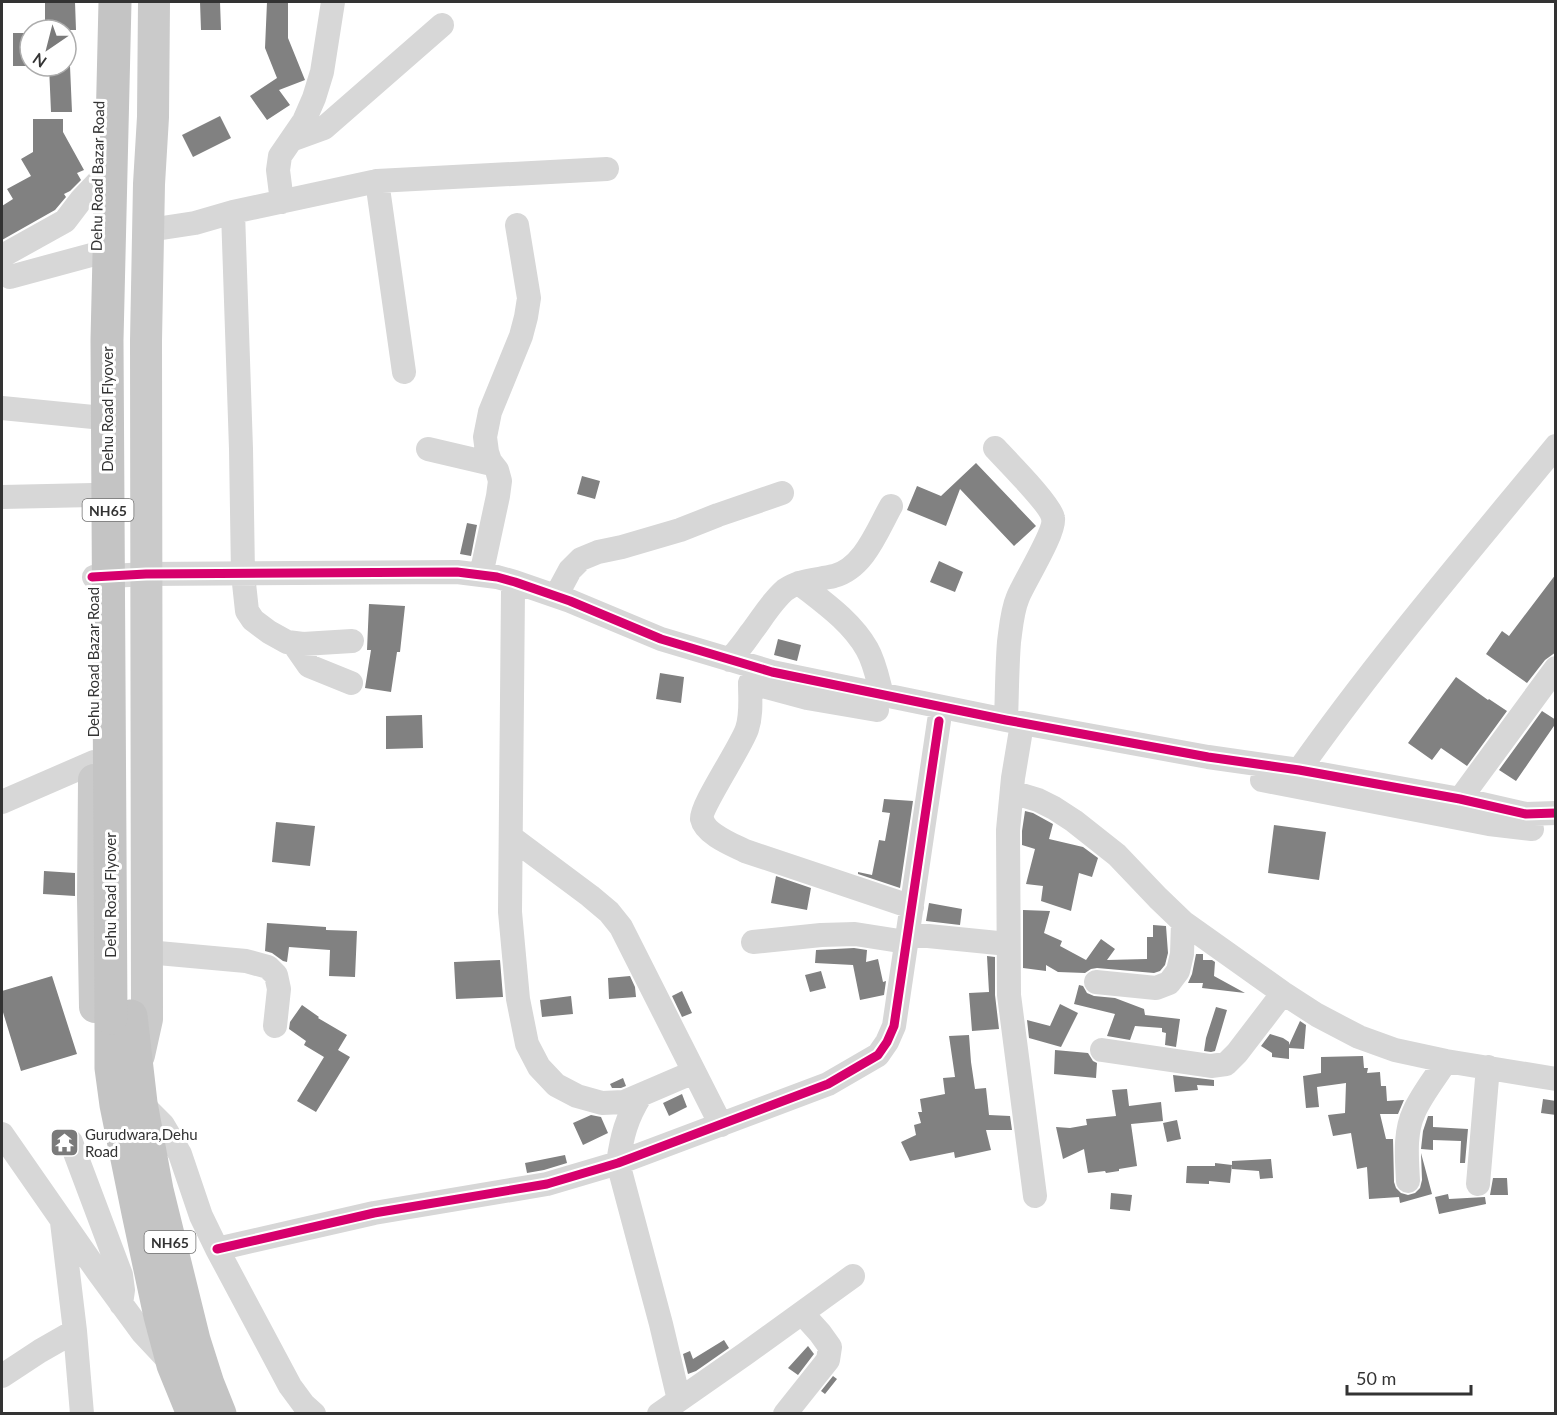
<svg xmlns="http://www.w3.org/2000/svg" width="1557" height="1415" font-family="Lato,sans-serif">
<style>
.building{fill:#818181}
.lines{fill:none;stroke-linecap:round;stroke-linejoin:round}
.minor{stroke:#d7d7d7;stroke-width:24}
.major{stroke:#cacaca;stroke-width:32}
.highway{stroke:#c4c4c4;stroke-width:33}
.highway-bridge{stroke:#c4c4c4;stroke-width:33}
.cycleway-casing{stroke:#fff;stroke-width:13}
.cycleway{stroke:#d6006c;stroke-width:9}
.labels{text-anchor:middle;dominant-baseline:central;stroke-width:6;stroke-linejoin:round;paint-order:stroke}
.shield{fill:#fff;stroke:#707070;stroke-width:1.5}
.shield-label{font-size:14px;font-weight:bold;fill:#333}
.street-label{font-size:15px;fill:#333;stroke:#fff}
.poi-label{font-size:15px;fill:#333;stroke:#fff;text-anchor:start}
</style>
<rect width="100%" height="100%" fill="#fff"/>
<path class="building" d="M45,2H75L76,30H45Z
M200,2H220L221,30H201Z
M267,2H288V38L305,80L279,90L290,105L267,120L250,96L277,78L265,48Z
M13,33H30V66H13Z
M49,66H70L72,112H51Z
M220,116L231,138L193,157L182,135Z
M33,119H63V132L84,170L77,173L81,180L70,191L64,194L66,197L55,210L2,240V206L13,199L7,189L31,176L21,159L33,152Z
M976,463L1036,526L1014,546L960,489L946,526L907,510L917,486L941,496Z
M582,476L600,481L595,499L577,494Z
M467,523L477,525L471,556L460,554Z
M939,561L963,572L955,592L930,582Z
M1556,574V652L1545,660L1527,683L1486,654L1502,631L1509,636Z
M369,604L405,606L400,652H397L391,692L365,688L371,650H367Z
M778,639L801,645L797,661L774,655Z
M660,673L684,677L681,703L656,699Z
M1456,677L1488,700L1489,699L1507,711L1467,766L1441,748L1432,760L1408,743Z
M1542,711L1556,720V723L1516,781L1499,770Z
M422,715L423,748L386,749V716Z
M884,799L913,801L900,888L858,874V872L872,875L879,840L885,841L890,813L882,812Z
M1025,811L1033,813L1053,824L1049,839L1083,847L1098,858L1092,877L1079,873L1071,911L1041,901L1043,886L1026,884L1035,849L1022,845V831Z
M276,822L315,826L310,866L272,862Z
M1274,825L1326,832L1319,880L1268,873Z
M44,871L75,873V896L43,894Z
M776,876L811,888L807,910L771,903Z
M929,903L962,909L960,925L926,921Z
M1023,910L1050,911L1044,933L1062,941L1060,946L1086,960L1101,939L1115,949L1107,960L1147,959V937H1153V925L1166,926L1168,953L1165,965L1160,971L1154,973L1097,968L1091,969L1085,973L1058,972L1046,965V971L1023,968Z
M267,923L326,927V930L357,931L355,977L329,976L330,950L289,947L287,962L283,961L272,953L265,951Z
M854,948L867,950L866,962L878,959L883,982L886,981L884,995L860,1000L853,965L815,963L816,950Z
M1196,954H1203V960H1212L1215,962L1214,976L1245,993L1202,988L1203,983H1188L1192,974Z
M987,956L995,957V995L999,1029L972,1031L969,993L989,992Z
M500,960L503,997L456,999L454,962Z
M821,971L826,988L810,992L805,975Z
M52,976L77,1054L21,1071L2,1009V991Z
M630,976L635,987L636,997L609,999L608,978Z
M1079,985L1083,986L1087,993L1094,996L1115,998L1144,1009L1145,1015L1180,1019L1176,1047L1165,1045L1166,1033L1162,1032V1028L1135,1026L1130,1040L1107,1036L1115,1014L1074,1004Z
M682,991L692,1013L682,1017L672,996Z
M571,996L573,1014L542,1017L540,1000Z
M1060,1004L1078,1013L1061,1047L1029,1038L1027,1020L1050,1026Z
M302,1005L319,1017L318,1018L347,1035L338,1050L350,1057L316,1112L297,1101L324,1057L304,1045L306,1041L289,1029L290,1022Z
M1216,1007L1227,1010L1215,1051L1211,1052L1204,1051L1206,1038Z
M1300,1021L1306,1025L1304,1049L1289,1048V1059L1272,1057V1053L1261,1046L1270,1034L1283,1038L1289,1042V1045Z
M969,1035L971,1062L975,1089L986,1088L989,1115L1010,1116L1012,1130H986L991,1150L955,1158L954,1152L910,1161L901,1142L916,1135L914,1125L921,1123L918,1112H922L920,1099L945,1094L943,1078L955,1077L949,1036Z
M1055,1050L1088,1053L1093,1061L1097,1063L1096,1078L1054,1074Z
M1363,1056L1364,1068H1368L1367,1073L1380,1072L1381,1086H1386L1387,1101L1404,1100L1398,1114H1380L1386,1139H1393L1394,1182L1396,1188L1401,1193L1408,1195L1415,1193L1420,1188L1422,1180L1421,1153L1432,1194L1400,1203L1399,1197L1369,1199L1367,1167L1357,1169L1351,1133L1333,1136L1328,1115L1345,1113L1346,1083L1317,1087L1319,1107L1306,1108L1303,1076L1321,1073V1057Z
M1173,1075L1214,1080V1086L1197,1085L1198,1090L1175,1092Z
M623,1078L626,1086L621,1088H612L610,1084Z
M1127,1089L1129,1106L1161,1102L1163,1121L1131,1124L1137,1166L1119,1169V1171L1106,1173L1105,1171L1088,1173L1084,1149L1063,1159L1056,1127L1070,1128L1087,1125L1086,1119L1116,1116L1112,1090Z
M682,1094L687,1107L669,1116L663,1103Z
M1543,1099L1556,1101V1115L1541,1113Z
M591,1115L601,1117L608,1133L583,1145L573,1123Z
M1428,1116H1433V1127L1468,1129L1465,1163H1460L1461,1141L1433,1140V1150L1421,1149L1423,1131Z
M1177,1120L1181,1139L1167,1142L1163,1123Z
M565,1155L567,1163L544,1170L527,1173L525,1163Z
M1271,1159L1273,1178L1260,1179L1259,1171L1232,1169V1161Z
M1215,1163L1232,1165L1230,1183L1209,1181V1184L1186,1183L1187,1166H1215Z
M1493,1178H1507L1508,1195H1490Z
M1111,1193L1132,1195L1130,1211L1110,1209Z
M1448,1194L1449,1199L1485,1197L1486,1204L1439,1214L1435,1197Z
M724,1340L729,1348L696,1371L688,1374L683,1354L690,1351L693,1359Z
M808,1346L814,1354L798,1375L788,1368Z
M833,1376L837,1379L825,1394L821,1391Z"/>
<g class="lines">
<path class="minor" d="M291,140L324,128L442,25
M377,181L404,372
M282,202L278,170L280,156L304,121L314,98L322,72L333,2
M233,212L241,449L243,574L247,611L253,620L269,632L287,642L303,644L352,641
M149,230L195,223L233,212L377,181L607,169
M2,256L65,221L81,200L98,182
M10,277L95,254
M2,408L93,417
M995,448C1007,461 1051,505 1053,518C1056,531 1024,582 1018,597C1012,611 1011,627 1009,642C1007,668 1007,694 1006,720
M428,449L492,464
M2,497L93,495
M481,575L498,496L500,481L497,470L490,461L487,452L485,437L490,412L521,336L526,317L529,298L517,225
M94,577L146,574L457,572L497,577L515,582L570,601L661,639L772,672L1006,720L1208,757L1299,770L1460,799L1526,814L1556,813
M799,583C823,602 851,621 867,649C875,663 878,680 882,695
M513,590L510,912L518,999L527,1044L539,1067L556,1085L577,1096L602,1103L624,1102L694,1072
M556,596L570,570L581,559L598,552L622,547L680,530L718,515L782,493
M293,643L309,666L351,683
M730,660C737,651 744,643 750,634C761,620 771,602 785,590C799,580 817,580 834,576C864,568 877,531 891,506
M750,683C750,698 752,714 747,729C741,747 700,807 702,819C705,834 733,845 745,851L912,907
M759,685L807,698L877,710
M1020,736L1013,778L1008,830L1009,995L1035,1196
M1299,770C1378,658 1468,553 1556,446
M1262,780L1489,824L1532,829
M1012,792L1038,800L1054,808L1074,821L1117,855L1158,898L1183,922L1283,993L1317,1015L1359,1037L1395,1050L1446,1061L1556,1079
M1460,799L1556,668
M2,802L94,762
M511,837L590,896L609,912L621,927L721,1125
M908,934L1008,944
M753,942L821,935L855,934L906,942
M147,952L246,961L268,967L276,975L279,989L275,1026
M1096,982L1156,988L1169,983L1178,971L1182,954L1183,922
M1102,1050L1211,1066L1226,1064L1237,1053L1283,993
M641,1095C626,1119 622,1136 618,1163L661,1324L679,1400
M141,1103L163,1125L180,1154L201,1216L217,1249L290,1386L304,1405L314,1414
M2,1134L98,1272L142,1332L171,1363
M71,1142L121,1275L123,1290L121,1304
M1408,1181C1407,1159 1404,1133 1414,1112C1422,1094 1436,1077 1446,1061
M1478,1184L1488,1067
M62,1222L75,1331L82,1414
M217,1249L374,1213L547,1184L618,1163L828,1084L878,1055L887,1042L894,1026L939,721
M2,1376L40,1351L75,1331
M659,1414L745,1354L853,1276
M785,1414L828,1360L830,1347L820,1333L802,1313"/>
<path class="major" d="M94,780L93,899L95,1007
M139,1055L147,1019L146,341L149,184L153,117L154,2"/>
<path class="highway" d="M131,1016L141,1103L157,1190L194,1340L208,1384L220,1414
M111,1018V1068L116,1105L138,1213L160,1316L173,1365L193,1414"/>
<path class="highway-bridge" d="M111,1018L107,340L115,2"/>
<defs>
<path id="cycleway" d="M92,577L146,574L457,572L497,577L515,582L570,601L661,639L772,672L1006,720L1208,757L1299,770L1460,799L1526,814L1556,813
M217,1249L374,1213L547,1184L618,1163L828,1084L878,1055L887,1042L894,1026L939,721"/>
</defs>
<use href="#cycleway" class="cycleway-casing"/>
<use href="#cycleway" class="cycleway"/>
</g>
<defs>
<symbol id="temple-square" viewBox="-11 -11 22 22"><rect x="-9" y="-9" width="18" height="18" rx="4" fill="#7a7a7a" stroke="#fff"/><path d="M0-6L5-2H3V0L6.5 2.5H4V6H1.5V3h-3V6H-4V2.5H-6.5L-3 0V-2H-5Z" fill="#fff"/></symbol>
</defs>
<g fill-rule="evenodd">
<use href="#temple-square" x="48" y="1126" width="33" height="33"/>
</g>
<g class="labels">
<g class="shield">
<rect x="82.5" y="499" width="51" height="22" rx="4.5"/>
<rect x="144.5" y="1231" width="51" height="22" rx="4.5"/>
</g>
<g class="shield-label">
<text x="108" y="510">NH65</text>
<text x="170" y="1242">NH65</text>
</g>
<g class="street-label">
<text transform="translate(97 176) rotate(-89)">Dehu Road Bazar Road</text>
<text transform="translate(107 409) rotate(-90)">Dehu Road Flyover</text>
<text transform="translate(93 662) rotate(-90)">Dehu Road Bazar Road</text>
<text transform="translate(110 895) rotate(-90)">Dehu Road Flyover</text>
</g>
<g class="poi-label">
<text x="85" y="1134">Gurudwara,Dehu<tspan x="85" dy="17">Road</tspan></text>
</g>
</g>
<rect width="1557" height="1415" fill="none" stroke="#333333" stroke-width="6"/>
<g transform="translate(48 48) rotate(215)"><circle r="28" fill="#ffffff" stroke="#adadad" stroke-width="1.5"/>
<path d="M0-4.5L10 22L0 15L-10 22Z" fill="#7a7a7a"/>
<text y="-9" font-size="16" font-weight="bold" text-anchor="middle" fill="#333333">N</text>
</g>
<path d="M1347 1385v9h124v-9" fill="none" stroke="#333333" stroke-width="3"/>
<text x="1356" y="1385" font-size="18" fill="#333333" stroke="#ffffff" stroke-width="4.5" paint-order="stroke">50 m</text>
</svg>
